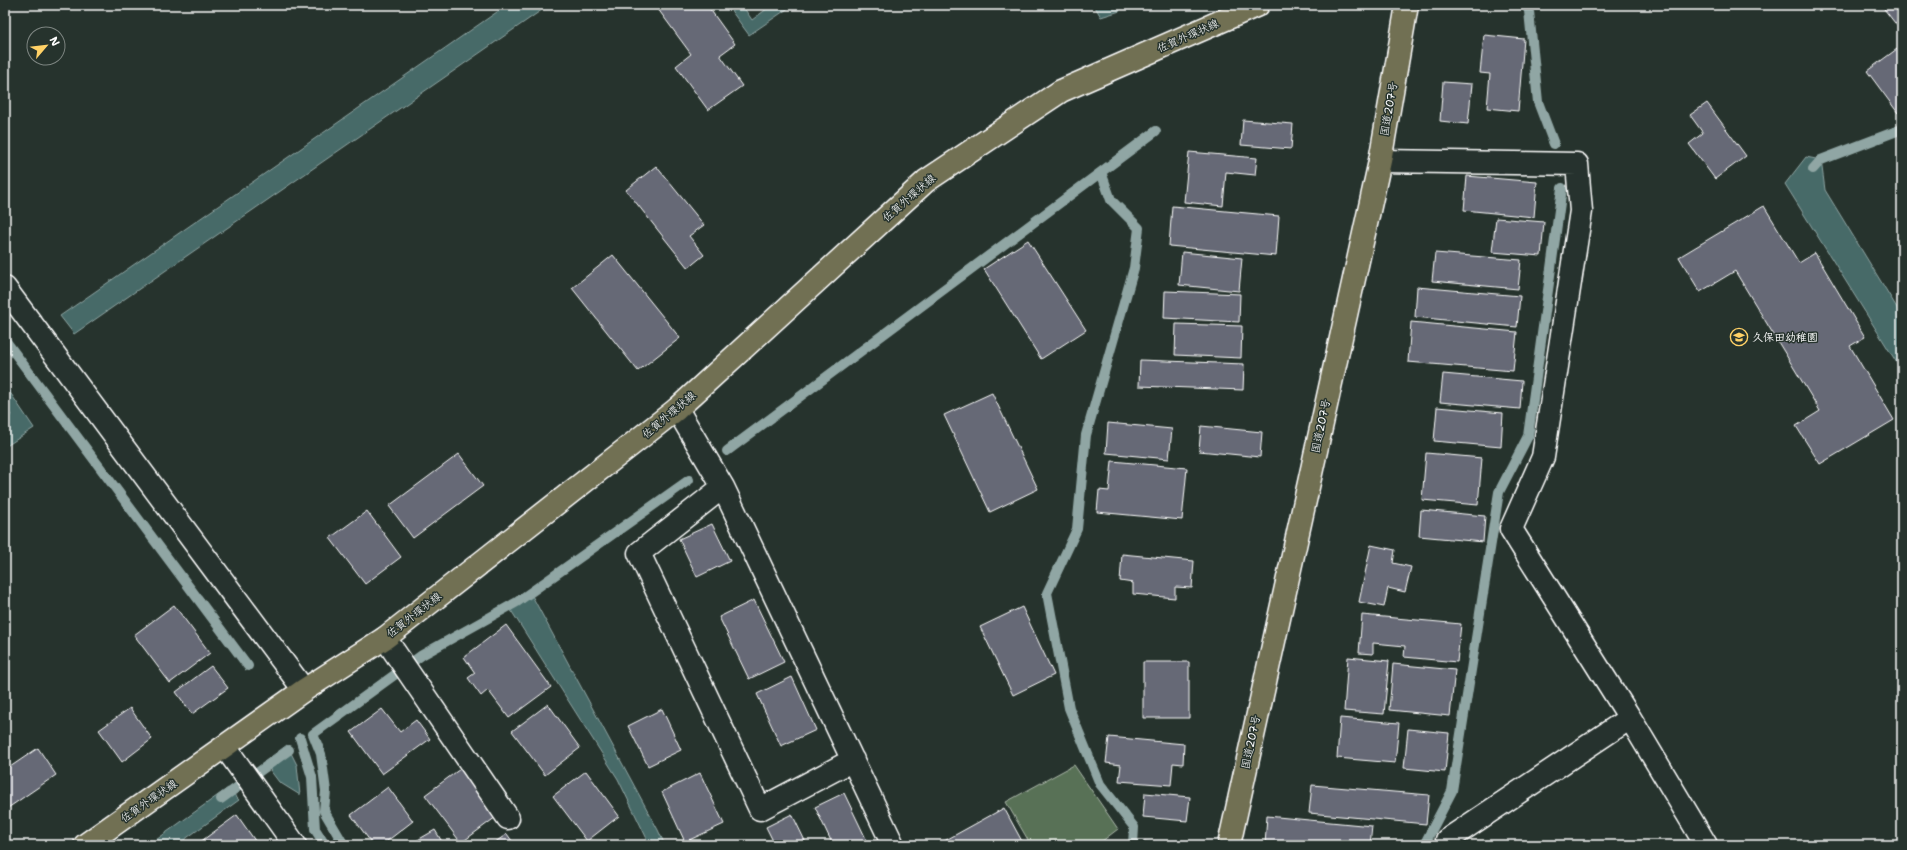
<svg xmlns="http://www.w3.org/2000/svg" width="1907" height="850" font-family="'Shantell Sans','Klee One',sans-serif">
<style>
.green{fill:#587156;stroke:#acb8aa}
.water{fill:#466a68;stroke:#90a6a4}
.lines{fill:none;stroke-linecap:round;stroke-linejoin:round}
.stream{stroke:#90a6a4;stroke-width:10}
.building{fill:#666976;stroke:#fff}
.minor-casing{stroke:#fff;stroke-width:25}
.major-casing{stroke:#fff;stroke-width:25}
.highway-casing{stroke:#fff;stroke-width:25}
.minor{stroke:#26332d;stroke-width:22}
.major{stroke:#716f52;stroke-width:22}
.highway{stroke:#716f52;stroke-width:22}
.labels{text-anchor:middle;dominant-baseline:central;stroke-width:3;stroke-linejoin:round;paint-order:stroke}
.street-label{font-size:11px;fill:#fff;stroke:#26332d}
.poi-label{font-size:11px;font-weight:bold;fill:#fff;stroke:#26332d;text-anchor:start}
</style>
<rect width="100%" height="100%" fill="#26332d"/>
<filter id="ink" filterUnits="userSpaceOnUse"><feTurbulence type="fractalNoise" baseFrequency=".025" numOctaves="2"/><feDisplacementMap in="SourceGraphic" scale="8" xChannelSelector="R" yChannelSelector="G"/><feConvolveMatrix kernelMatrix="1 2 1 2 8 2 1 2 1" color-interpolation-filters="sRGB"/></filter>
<g filter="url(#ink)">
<path class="green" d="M1074,765L1118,829L1097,845H1031L1006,802Z"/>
<path class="water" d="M507,5H549L74,334L60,316Z
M727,5H742L752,20L772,5H793L749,35Z
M1094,5H1116L1120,11L1101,17Z
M1806,157L1821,160L1825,190L1902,316V371L1785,184Z
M5,385L34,428L5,447V420L11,415L5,406Z
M530,592L658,830L665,845H650L618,779L507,604Z
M287,745L297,765L300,795L279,782L264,762Z
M228,788L239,800L177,845H149Z"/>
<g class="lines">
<path class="stream" d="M1526,5L1529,11L1538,102L1554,144
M1813,169L1821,160L1902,129
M1101,172L1111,200L1139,228L1134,268L1086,435L1077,529L1047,593L1069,708L1100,784L1134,827L1133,845
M5,340L248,666
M727,451L1156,131
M300,738L312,777L315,829L325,845
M221,799L289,750
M344,845L324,811L326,791L321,754L313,734L422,655L517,602L689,480
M1424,845L1452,791L1499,492L1528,436L1562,188"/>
</g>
<path class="building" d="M655,5H707L735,44L720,55L742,86L708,110L676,66L691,54Z
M1881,5H1902V32Z
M1484,35L1524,39L1518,111L1487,108L1490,74L1480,73Z
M1897,49L1902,55V110L1898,113L1867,71Z
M1443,82L1472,84L1468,124L1440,121Z
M1707,103L1746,156L1715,179L1689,144L1703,133L1690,115Z
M1243,120L1293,124L1291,149L1241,145Z
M1189,152L1257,158L1255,175L1226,172L1223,206L1184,202Z
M656,166L704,225L689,236L704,255L688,268L626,190Z
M1467,176L1537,182L1534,217L1464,210Z
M1172,206L1279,216L1276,256L1169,246Z
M1764,206L1799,263L1815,253L1865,337L1850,346L1894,420L1820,464L1796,426L1820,411L1735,271L1700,292L1679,257Z
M1496,218L1544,222L1541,256L1492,252Z
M1028,240L1086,330L1041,359L984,269Z
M1182,252L1242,258L1239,291L1179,285Z
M1435,253L1521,260L1518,289L1432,281Z
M613,255L680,338L638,371L572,288Z
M1417,287L1520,296L1517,327L1415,317Z
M1165,291L1240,294L1239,322L1164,318Z
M1411,322L1517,332L1513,371L1408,362Z
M1176,324L1242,326L1241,358L1175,355Z
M1140,360L1244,364L1243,390L1139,386Z
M1443,374L1522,381L1520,409L1440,402Z
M992,393L1038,489L990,512L944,415Z
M1437,407L1503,413L1501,447L1434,441Z
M1108,423L1172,429L1169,459L1106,453Z
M1201,426L1262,432L1260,457L1199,451Z
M1426,453L1482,458L1478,505L1422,500Z
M459,454L483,486L413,538L389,506Z
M1112,461L1187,468L1182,520L1097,512L1099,490L1109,491Z
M1421,510L1485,516L1483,542L1419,536Z
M367,511L401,557L365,584L330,538Z
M712,524L730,561L697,577L679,539Z
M1371,545L1395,550L1393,563L1411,567L1405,592L1388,588L1384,607L1359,602Z
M1122,554L1194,561L1192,588L1175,587V598L1133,594V583L1120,581Z
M754,600L784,662L749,679L719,617Z
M174,605L210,653L170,683L134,635Z
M1022,607L1054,675L1013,695L980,627Z
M1362,615L1461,624L1457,662L1404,657L1405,646L1373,643V654L1359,653Z
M506,625L551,687L509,718L488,690L481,696L468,678L475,673L464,657Z
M1348,657L1389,661L1384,714L1344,711Z
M1143,662H1189V718H1143Z
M1393,664L1455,670L1450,716L1389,710Z
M211,666L228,688L192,714L176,692Z
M792,677L816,730L781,746L757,694Z
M548,704L580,748L545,775L512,731Z
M130,708L152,739L122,762L99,730Z
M382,709L400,732L416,720L430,739L382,774L351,732Z
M662,709L681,750L648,766L628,726Z
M1340,718L1399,723L1395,763L1337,758Z
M1408,729L1449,733L1445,772L1404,768Z
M1109,737L1184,744L1183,764L1173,763L1171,785L1119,781L1121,765L1106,763Z
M38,748L56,775L5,810V760L10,767Z
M460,769L496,817L461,843L425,795Z
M586,771L619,816L587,841L553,796Z
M700,773L724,824L685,842L662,792Z
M1312,785L1429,795L1426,824L1309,813Z
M388,787L413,821L382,845H373L351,815Z
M844,793L869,845H833L815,807Z
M1145,793L1190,797L1187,821L1143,817Z
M1004,808L1024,845H937Z
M792,814L807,845H775L766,827Z
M237,815L258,845H196Z
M1267,816L1372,826L1370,845H1265Z
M435,830L444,845H409Z
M507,834L515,845H491Z
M1144,841L1164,845H1143Z"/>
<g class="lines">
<defs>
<path id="minor" d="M1380,161L1577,164L1581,211L1543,457L1511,529L1630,718L1706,845
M5,288L304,690
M677,409L723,487L893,845
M723,487L639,553L760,809L853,760
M385,638L508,818
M225,747L295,845
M1446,845L1447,840L1630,718"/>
<path id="major" d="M85,845L304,690L385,638L677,409L926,181L1061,91L1258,5"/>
<path id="highway" d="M1229,845L1380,161L1407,5"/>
</defs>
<use href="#minor" class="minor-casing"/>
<use href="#major" class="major-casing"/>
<use href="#highway" class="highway-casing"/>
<use href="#minor" class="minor"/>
<use href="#major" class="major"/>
<use href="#highway" class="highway"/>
</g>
</g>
<defs>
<symbol id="school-ring" viewBox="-11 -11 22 22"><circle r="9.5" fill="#26332d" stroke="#ffd166" stroke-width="1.5"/><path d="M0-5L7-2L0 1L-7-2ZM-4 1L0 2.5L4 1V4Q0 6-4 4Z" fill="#ffd166"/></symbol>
</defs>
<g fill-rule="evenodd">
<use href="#school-ring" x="1729" y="327" width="20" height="20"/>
</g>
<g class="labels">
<g class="street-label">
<text transform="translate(1188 36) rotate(-24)">佐賀外環状線</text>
<text transform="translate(1389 109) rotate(-80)">国道207号</text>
<text transform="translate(909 198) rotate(-41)">佐賀外環状線</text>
<text transform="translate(669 415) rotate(-40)">佐賀外環状線</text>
<text transform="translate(1321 426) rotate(-78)">国道207号</text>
<text transform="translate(414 615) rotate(-38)">佐賀外環状線</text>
<text transform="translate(1251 742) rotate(-78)">国道207号</text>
<text transform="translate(149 801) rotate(-35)">佐賀外環状線</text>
</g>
<g class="poi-label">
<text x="1752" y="337">久保田幼稚園</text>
</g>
</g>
<rect width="1907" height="850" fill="none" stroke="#26332d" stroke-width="20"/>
<rect x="10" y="10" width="1887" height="830" fill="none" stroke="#fff" stroke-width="1.5" filter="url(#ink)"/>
<g transform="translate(46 46) rotate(62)"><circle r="19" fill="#26332d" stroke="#7d8581"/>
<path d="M0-3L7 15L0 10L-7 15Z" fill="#ffd166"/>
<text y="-6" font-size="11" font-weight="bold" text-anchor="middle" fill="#ffffff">N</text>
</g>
</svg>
